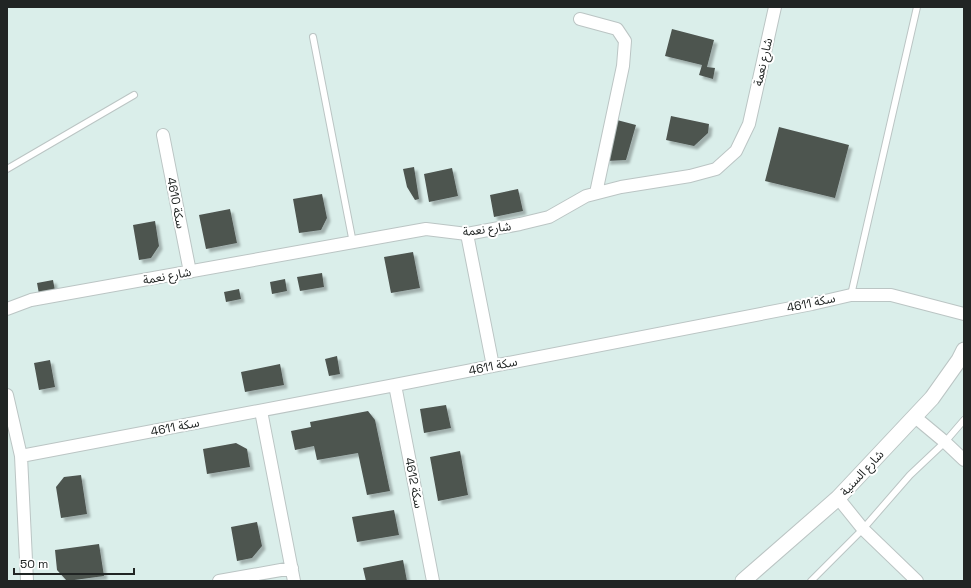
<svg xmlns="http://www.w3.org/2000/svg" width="971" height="588" font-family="'Space Grotesk','Noto Sans Arabic',sans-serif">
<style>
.built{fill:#daeeea}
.building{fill:#4d5450;filter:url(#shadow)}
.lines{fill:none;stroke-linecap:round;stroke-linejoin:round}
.service-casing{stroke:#bbc5c4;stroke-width:8}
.minor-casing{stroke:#bbc5c4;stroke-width:14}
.tertiary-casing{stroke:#bbc5c4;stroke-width:17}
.service{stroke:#fff;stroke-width:6}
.minor{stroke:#fff;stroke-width:12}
.tertiary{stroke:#fff;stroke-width:15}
.labels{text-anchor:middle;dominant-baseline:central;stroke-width:4;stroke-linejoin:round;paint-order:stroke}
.street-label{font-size:12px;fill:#212524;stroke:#fff}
</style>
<defs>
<filter id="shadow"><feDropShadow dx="3.5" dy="3.5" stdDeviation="1" flood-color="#0004"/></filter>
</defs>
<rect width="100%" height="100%" fill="#ecf6f4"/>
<path class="built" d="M7,7H964V581H7Z"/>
<path class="building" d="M672,29L714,40L707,67L715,68L713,79L699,75L702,65L665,56Z
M671,116L709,124L708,133L694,146L666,140Z
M617,120L636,125L626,160L606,161Z
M779,127L849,145L835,198L765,181Z
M414,167L419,199L415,200L407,187L403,169Z
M452,168L458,196L429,202L424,174Z
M518,189L523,211L494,217L490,195Z
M322,194L327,218L321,230L299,233L293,199Z
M230,209L237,243L206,249L199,215Z
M155,221L159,246L151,258L139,260L133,225Z
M413,252L420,288L391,293L384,257Z
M322,273L324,287L300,291L297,277Z
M285,279L287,291L272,294L270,282Z
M53,280L55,291L39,294L37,283Z
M239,289L241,299L226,302L224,292Z
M337,356L340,374L329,376L325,359Z
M50,360L55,387L39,390L34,363Z
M280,364L284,385L245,392L241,372Z
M446,405L451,428L424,433L420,409Z
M368,411L375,420L390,491L367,495L358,453L317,460L314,446L295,450L291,431L311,427L310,422Z
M236,443L247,449L250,467L207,474L203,449Z
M460,451L468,495L438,501L430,457Z
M81,475L87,514L61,518L56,487L64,477Z
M394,510L399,535L357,542L352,517Z
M257,522L262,546L252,558L237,561L231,527Z
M99,544L104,576L67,581L57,570L55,550Z
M403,560L407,581H366L363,568Z"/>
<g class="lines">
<defs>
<path id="service" d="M313,37L353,243
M7,169L134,95
M851,295L917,7
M811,581L863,529L910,475L945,442L964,420"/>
<path id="minor" d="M580,19L617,29L625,41L623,66L596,193
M163,135L190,272
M467,234L493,366
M7,309L31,300L426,229L467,234L520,224L549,217L586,196L621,187L690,176L716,169L736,151L749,124L775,7
M395,385L433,581
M7,395L21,456L27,581
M261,411L294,581
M915,417L945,442L964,460
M21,456L395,385L812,304L851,295H891L964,314
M838,498L863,529L917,581
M219,581L292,568"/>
<path id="tertiary" d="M743,581L838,498L932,398L959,360L964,350"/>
</defs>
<use href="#service" class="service-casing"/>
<use href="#minor" class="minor-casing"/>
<use href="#tertiary" class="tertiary-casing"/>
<use href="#service" class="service"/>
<use href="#minor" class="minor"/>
<use href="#tertiary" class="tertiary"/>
</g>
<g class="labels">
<g class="street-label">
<text transform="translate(763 62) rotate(-77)">شارع نعمة</text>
<text transform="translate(176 203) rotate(79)">سكة 4610</text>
<text transform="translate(487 229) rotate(-7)">شارع نعمة</text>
<text transform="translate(167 276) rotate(-10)">شارع نعمة</text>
<text transform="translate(811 303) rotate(-12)">سكة 4611</text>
<text transform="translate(493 366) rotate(-11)">سكة 4611</text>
<text transform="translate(175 427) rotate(-11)">سكة 4611</text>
<text transform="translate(862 473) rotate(-47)">شارع السنية</text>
<text transform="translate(414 483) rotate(79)">سكة 4612</text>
</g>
</g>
<rect width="971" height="588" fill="none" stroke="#212524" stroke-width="16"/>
<path d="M14 568v6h120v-6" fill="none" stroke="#212524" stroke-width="2"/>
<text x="20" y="568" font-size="12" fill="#212524" stroke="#ffffff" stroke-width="3" paint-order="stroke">50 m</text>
</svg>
